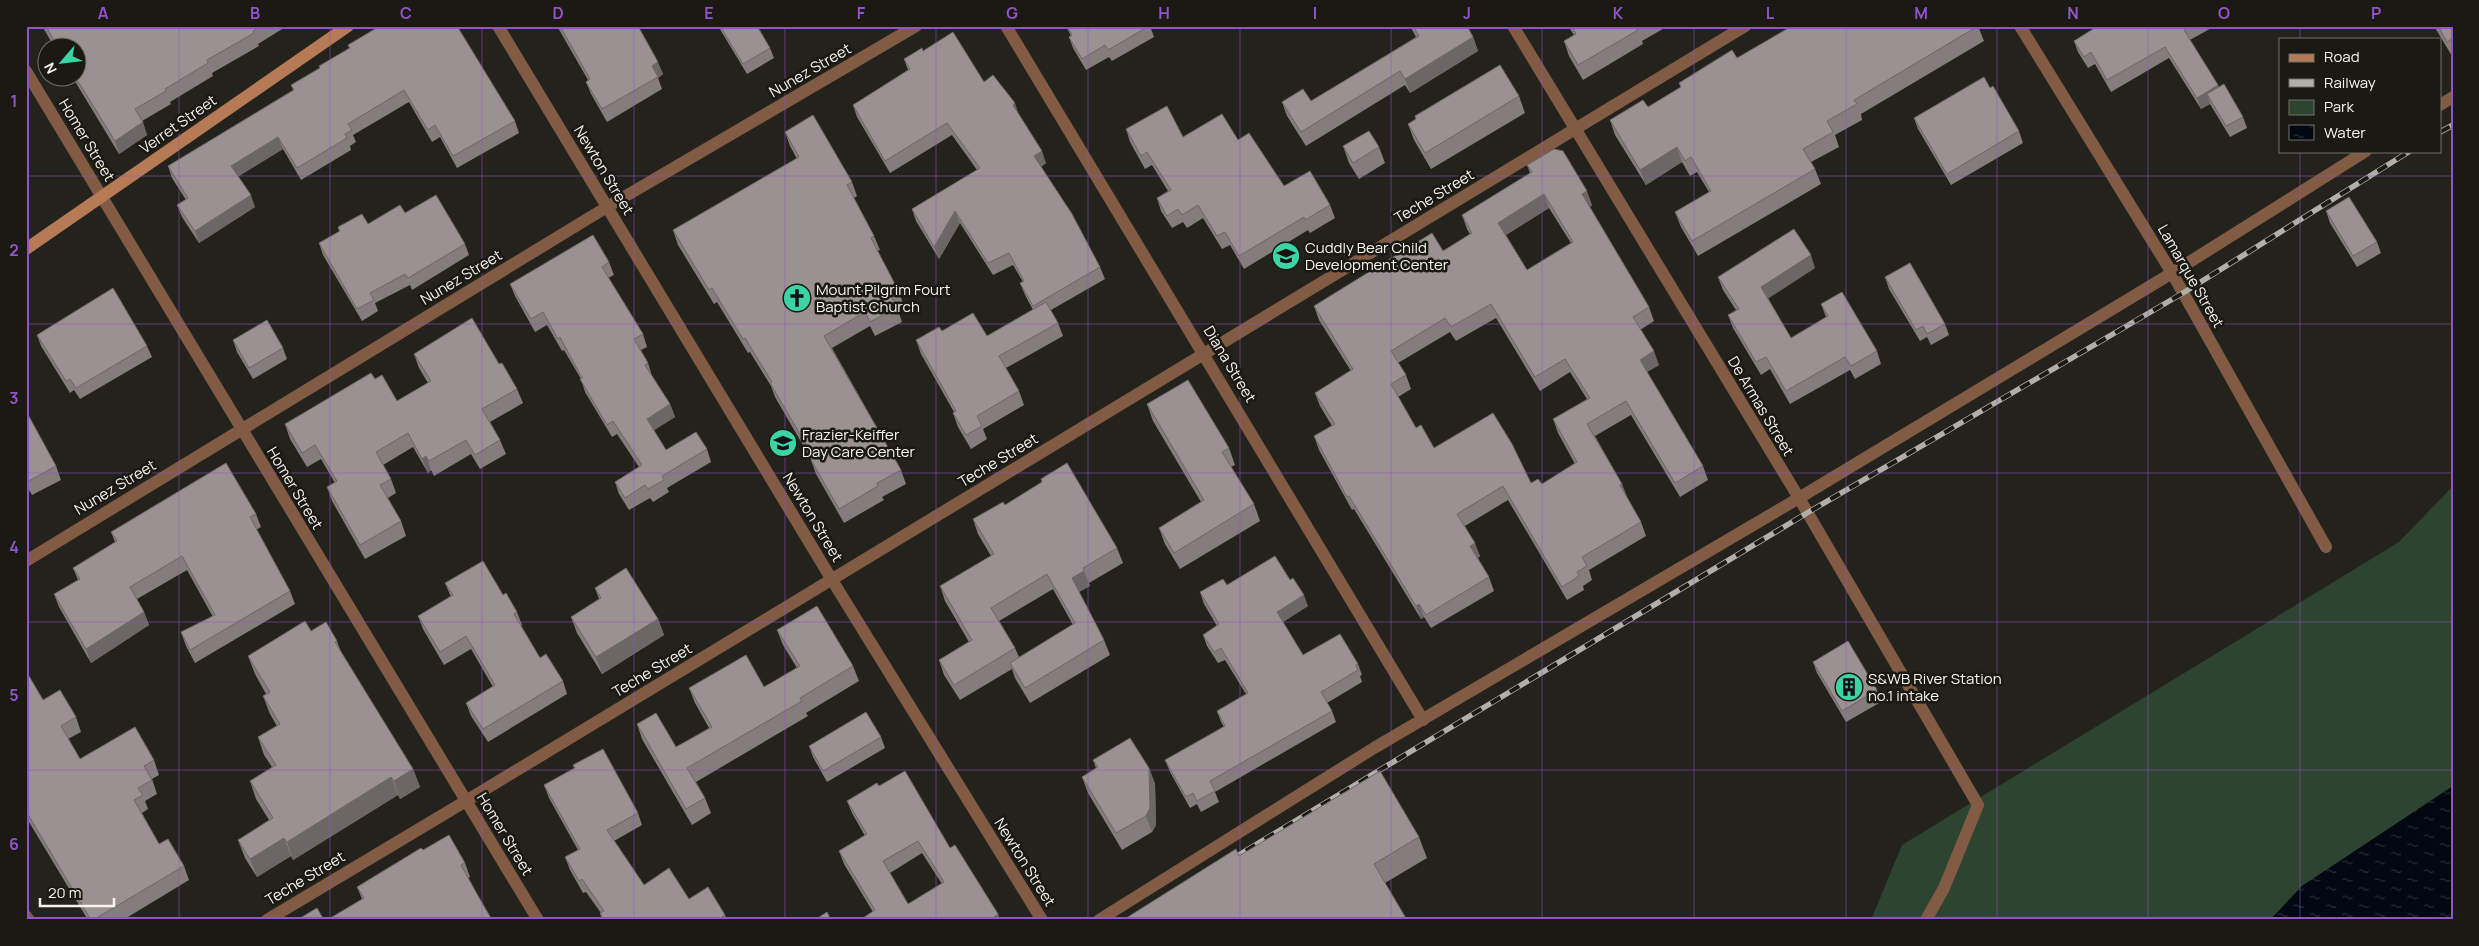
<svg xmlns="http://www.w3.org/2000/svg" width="2479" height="946" font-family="Manrope,sans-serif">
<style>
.green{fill:#2d4430}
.water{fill:url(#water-ripples)}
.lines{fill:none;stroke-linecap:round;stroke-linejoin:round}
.street{stroke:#815b44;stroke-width:12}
.secondary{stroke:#b67a55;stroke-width:12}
.rail-casing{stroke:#b0afaa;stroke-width:5.5}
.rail{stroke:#1a1913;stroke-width:4;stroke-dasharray:11;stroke-linecap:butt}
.wall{fill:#857d7c;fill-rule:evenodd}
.shaded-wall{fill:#6c6665}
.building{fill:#9b9190;stroke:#6c6665;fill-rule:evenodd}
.grid{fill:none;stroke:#9354c9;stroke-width:1;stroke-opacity:0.55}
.labels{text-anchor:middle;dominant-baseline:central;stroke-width:5;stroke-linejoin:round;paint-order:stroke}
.street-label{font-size:15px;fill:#f5f4ef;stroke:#1a1913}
.poi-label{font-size:15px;fill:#f5f4ef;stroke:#1a1913;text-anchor:start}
.neatline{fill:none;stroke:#9354c9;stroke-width:2}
.grid-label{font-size:16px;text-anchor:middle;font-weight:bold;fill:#9354c9}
</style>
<defs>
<pattern id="water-ripples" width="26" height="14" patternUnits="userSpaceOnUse" patternTransform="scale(1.25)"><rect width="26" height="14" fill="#000912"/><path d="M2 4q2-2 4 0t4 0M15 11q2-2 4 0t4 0" fill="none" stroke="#262d35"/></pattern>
</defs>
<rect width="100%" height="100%" fill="#24221c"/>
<path class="green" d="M2453,486V786L2302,886L2270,920H1871L1902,845L2399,542Z"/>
<path class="water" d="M2453,786V920H2270L2302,886Z"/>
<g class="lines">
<path class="street" d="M498,26L832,580L1042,920
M1006,26L1423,720
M1513,26L1799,498L1978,805L1944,888L1926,920
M2020,26L2172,273L2326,547
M26,71L538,920
M2440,105L2453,97
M26,561L607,207L916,26
M26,916L29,920
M267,920L466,801L1745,26
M1099,920L1374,748L1799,498L2172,273L2366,151"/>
<path class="secondary" d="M26,249L348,26"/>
<defs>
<path id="rail" d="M2440,132L2453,125
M1227,862L1807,513L2183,293L2410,151"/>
</defs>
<use href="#rail" class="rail-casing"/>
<use href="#rail" class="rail"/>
</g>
<path class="wall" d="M42,26H287L258,44L259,46L212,73L213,76L170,102L171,104L142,121L147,135L119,154L73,78H78V48H55Z
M557,26H638L663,74L658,78L662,89L607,122L591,94L586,82L588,80Z
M718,26H761L758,28L770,48L774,58L747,74Z
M1066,26H1150L1154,37L1112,61L1109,57L1086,70L1073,48L1069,37L1071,36Z
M1410,26H1467L1473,37L1478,51L1410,93L1405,85L1306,146L1287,116L1282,102L1311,101L1416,37Z
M1568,26H1668L1642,41L1643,44L1583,80L1569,56L1564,41L1574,35Z
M1978,26L1984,41L1861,114L1862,120L1835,135L1839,147L1811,162L1815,169L1821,184L1698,256L1681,227L1675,212L1709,192L1697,172L1690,176L1682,162L1646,185L1615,135L1610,120L1648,107L1681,87L1679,83L1811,27Z
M2098,26H2215L2190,40L2219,87L2243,117L2247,128L2230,137L2210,104L2201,109L2169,58L2111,92L2095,64L2088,68L2078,52L2074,41Z
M2434,26H2453V55L2452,56Z
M396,29L515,121L519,133L457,168L440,137L432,142L409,102L353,135L356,142L350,146L351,150L301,180L283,149L238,176L255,207L199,243L182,217L177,205L186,200L172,178L168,166L293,90L291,85L320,68L349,48L348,45Z
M923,51L984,82L1018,114L1046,163L1041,167L1100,267L1105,279L1051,310L1058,323L1063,336L1006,368L1019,391L1024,405L983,429L987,439L971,449L958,427L953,413L954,412L921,354L916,340L942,331L987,336L1033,310L1025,295L1020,283L1023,282L1013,265L993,275L960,223L939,259L916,221L912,209L977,170L952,135L890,173L857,117L853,105L908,70L904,59Z
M1990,88L2019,131L2023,143L1951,185L1918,129L1914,118Z
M1519,96L1525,113L1431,169L1414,140L1408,124L1416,119L1415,116Z
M1126,129L1183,137L1238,140L1284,186L1330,205L1335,218L1310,233L1308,230L1244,269L1230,245L1222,249L1203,218L1187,228L1183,222L1172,228L1161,211L1157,198L1168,191L1152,165L1145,169L1130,142Z
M785,132L852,182L857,196L854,198L874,236L880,250L877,251L899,292L904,306L898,310L902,322L875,336L870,326L832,348L901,470L906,484L882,497L884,500L844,523L816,474L811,460V459L775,397L771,386L750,352L748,353L717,302L714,304L678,245L673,230L797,159L790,146Z
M1343,146L1379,147L1385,163L1359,179L1349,163Z
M1527,165L1592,205L1590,207L1649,307L1654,321L1640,330L1659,365L1647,372L1703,466L1708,480L1680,497L1631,415L1595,436L1622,484L1627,497L1641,522L1646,536L1589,570L1592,580L1583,586L1584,590L1567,600L1508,500L1465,526L1480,556L1478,558L1489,577L1494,591L1431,628L1424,617L1421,619L1354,509L1352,510L1319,450L1314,436L1332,426L1320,406L1315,393L1351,371L1319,320L1314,306L1443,251L1470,234L1467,229L1462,215L1530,173ZM1549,208L1571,243L1527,270L1506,235ZM1496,318L1540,391L1570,372L1587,399L1553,419L1558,433L1575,464L1542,484L1531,483L1434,448L1416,428L1398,397L1411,389L1406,375L1398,363L1450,332L1456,341Z
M2326,211L2377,242L2381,253L2357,267L2330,223Z
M405,213L465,244L469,255L412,290L410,285L375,303L378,311L362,321L323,255L319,243L339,232L338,227L368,224Z
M609,262L614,275L608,278L643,334L647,347L641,350L648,363L652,376L670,404L675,417L654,430L666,450L707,449L711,462L667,488L669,492L653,502L650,498L629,510L619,494L615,482L639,467L617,434L612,437L585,392L581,379L564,350L562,351L547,325L535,332L515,296L510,284Z
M1815,268L1768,298L1791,338L1826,317L1821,304L1877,351L1881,364L1855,379L1850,370L1790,404L1770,369L1761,375L1733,328L1728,315L1736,310L1723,290L1718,277Z
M1885,277L1945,324L1949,335L1931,345L1927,337L1920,341L1889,289Z
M37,335L147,346L152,357L80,399L74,390L70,393L41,346Z
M233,340L283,348L287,359L253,379L237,352Z
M414,354L499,364L517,389L523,403L490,422L500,440L506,454L480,469L471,454L434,476L431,470L428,473L413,447L383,465L391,479L396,493L388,498L401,521L406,536L365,559L332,501L327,487L335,483L321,459L307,467L290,439L285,424L375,379L397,401L428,383L419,368Z
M1147,404L1229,448L1235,465L1231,467L1254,504L1260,521L1180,569L1165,544L1159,528L1201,502L1153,421Z
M26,411L56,466L61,480L32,495L26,485Z
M1041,479L1117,548L1123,563L1089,583L1090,586L1079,592L1104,640L1110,655L1030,703L1015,678L1012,669L960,700L944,675L939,660L969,642L945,601L940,586L991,556L978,534L973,519L1005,505L1042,483ZM1053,589L1073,625L1019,657L1015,648L999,621Z
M256,514L261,527L256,530L290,591L295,604L195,663L186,646L181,632L213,617L187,570L137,599L144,612L149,625L91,663L59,607L54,594L78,580L73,568L115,542L111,532Z
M1290,580L1308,606L1283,622L1303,655L1358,664L1362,675L1360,676L1362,682L1327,703L1332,711L1336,722L1215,792L1219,802L1201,812L1197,804L1190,808L1170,772L1165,760L1224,727L1221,722L1217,711L1246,694L1225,660L1218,663L1207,646L1203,635L1217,626L1204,604L1200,592Z
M445,583L503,595L517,612L522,625L521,626L540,658L563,681L567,694L488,742L471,716L466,703L493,687L471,649L444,665L423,629L418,616L451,597Z
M595,588L658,619L664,635L602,674L577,633L571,617L599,599Z
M777,630L853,666L859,681L806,713L808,716L696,782L705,798L711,813L692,825L642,739L637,724L676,747L709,728L695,703L689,688L764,687L797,668L783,645Z
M311,631L337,641L342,655L413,769L420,787L400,799L398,795L293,860L291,856L257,877L245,858L238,840L269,820L256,799L250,781L272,767L264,755L258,737L277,726L270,714L263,696L266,694L255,674L248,656Z
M1813,662L1877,690L1881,702L1846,722L1817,673Z
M26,671L43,700L76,717L81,732L68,739L80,759L154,760L159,775L152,779L157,794L145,801L148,809L142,813L159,844L184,866L189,880L123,920H88L26,817Z
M881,737L885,748L827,782L813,757L809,746Z
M1093,760L1149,768L1155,784L1156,825L1152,832L1122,850L1088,793L1082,777L1096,768Z
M573,765L638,813L642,825L614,841L644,885L689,899L725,915L727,920H602L600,913H601L586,892L583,893L570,870L565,857L578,850L549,798L544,785L574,768Z
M879,786L950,848L998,914L1000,920H860L873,912L844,864L839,851L865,836L852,813L847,801ZM922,853L942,884L908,904L890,873Z
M1419,837L1427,858L1385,883L1239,856Z
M423,850L465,863L470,877L468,878L477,894L362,899L357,887Z"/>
<path class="shaded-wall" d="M1473,37L1478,51L1410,93L1405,79Z
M658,62L663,74L658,78L652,66Z
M2218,85L2223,96L2207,94L2210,104L2201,109L2197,98Z
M1015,103L1019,115L1013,105Z
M143,122L147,135L119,154L115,141Z
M278,137L283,149L236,178L231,166Z
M1677,147L1682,162L1646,185L1640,170Z
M1042,151L1046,163L1038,168L1034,156Z
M1587,191L1592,205L1587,208L1582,194Z
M1544,194L1549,208L1503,236L1498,223Z
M251,195L255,207L199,243L195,231Z
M955,211L960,223L939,259L934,247Z
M1811,255L1815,268L1766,300L1761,287Z
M1654,351L1659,365L1645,373L1640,360Z
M670,404L675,417L651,432L647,419Z
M426,456L431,470L428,473L422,459Z
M1622,484L1627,497L1620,485Z
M1475,543L1480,556L1475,559L1470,546Z
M1084,571L1090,586L1077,593L1072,578Z
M1304,595L1308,606L1281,623L1277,612Z
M1419,604L1424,617L1421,619L1416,606Z
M144,612L149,625L91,663L86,649Z
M658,619L664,635L602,674L596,657Z
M1149,768L1155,784L1156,825L1152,832L1146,816Z
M413,769L420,787L400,799L394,781Z
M391,777L398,795L293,860L287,842Z
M284,838L291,856L257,877L250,859Z
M998,914L1000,920H990Z"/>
<path class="building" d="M46,26H261L253,31L254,33L207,60L208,63L165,89L166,91L135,109L143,122L115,141L76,78H78V48H58Z
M380,26H395L396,29L401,26H457L515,121L453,156L435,125L428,130L404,90L348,124L352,130L345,134L347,138L297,168L278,137L231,166L251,195L195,231L177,205L188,198L168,166L294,90L291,85L320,68L319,66L350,48L348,45Z
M560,26H638L658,62L652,66L658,77L602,109L586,82L590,79Z
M720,26H757L770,48L743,64Z
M1067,26H1149L1108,50L1105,45L1082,59L1069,37L1072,35Z
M1413,26H1467L1473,37L1405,79L1400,71L1301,132L1282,102L1303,89L1311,101L1419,36Z
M1572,26H1638L1636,27L1638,30L1578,65L1564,41L1576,34Z
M1792,26H1811V27L1812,26H1978L1854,100L1857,104L1827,121L1833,132L1803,149L1815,169L1692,241L1675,212L1711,191L1691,157L1685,161L1677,147L1640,170L1610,120L1643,100L1648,107L1681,87L1679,83L1732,50L1737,58Z
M2098,26H2190L2184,30L2218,85L2197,98L2165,47L2107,80L2091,52L2084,57L2074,41Z
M2438,26H2453V38L2447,42Z
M953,32L984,82L993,75L1015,103L1013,105L1042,151L1034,156L1072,214L1100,267L1033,306L1020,283L1024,281L1009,253L988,263L955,211L934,247L912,209L980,168L947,123L885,161L853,105L910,69L904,59L922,48L923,51Z
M1500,65L1519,96L1425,153L1408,124L1416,119L1415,116Z
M1984,77L1990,88L1993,86L2019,131L1947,174L1914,118Z
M2224,84L2243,117L2226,126L2207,94Z
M1167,106L1183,137L1222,114L1238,140L1249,133L1284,186L1310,171L1330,205L1305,220L1304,217L1239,256L1225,232L1217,236L1198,205L1182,215L1178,209L1167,216L1157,198L1171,190L1147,152L1141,156L1126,129Z
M813,115L852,182L847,185L874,236L871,238L899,292L891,296L897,308L870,322L865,312L824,336L901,470L877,483L878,486L839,509L811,460L814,458L770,383L772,382L745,338L743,339L712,288L709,290L673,230L799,157L785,132Z
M1369,131L1379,147L1353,163L1343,146Z
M1554,149L1563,151L1587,191L1582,194L1649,307L1633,317L1654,351L1640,360L1703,466L1675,483L1626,401L1587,424L1622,484L1620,485L1641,522L1582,557L1587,566L1577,572L1579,576L1562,587L1503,486L1457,514L1475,543L1470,546L1489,577L1426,615L1419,604L1416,606L1349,496L1347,497L1314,436L1335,424L1315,393L1353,369L1314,306L1432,233L1443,251L1472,233L1462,215L1532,172L1527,165ZM1544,194L1573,242L1527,270L1498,223ZM1491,304L1535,377L1565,359L1590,398L1553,419L1577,462L1542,484L1538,479L1531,483L1512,444L1493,413L1434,448L1421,425L1416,428L1391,384L1406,375L1391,351L1445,318L1451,327Z
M436,195L465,244L408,278L405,274L370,293L374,300L357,309L319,243L340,231L338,227L362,214L368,224L400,205L405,213Z
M2349,197L2377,242L2353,256L2326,211Z
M1794,229L1811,255L1761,287L1791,338L1828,316L1821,304L1842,292L1877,351L1851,366L1845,357L1786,391L1766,357L1756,362L1728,315L1739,309L1718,277Z
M593,235L609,262L602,267L643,334L634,339L648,363L645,365L670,404L647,419L666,450L696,432L707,449L662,476L664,480L648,489L645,485L625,498L615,482L642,465L613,421L607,425L580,379L582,378L560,337L558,339L543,312L531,319L510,284Z
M1910,263L1945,324L1927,334L1923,326L1916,330L1885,277Z
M113,288L147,346L76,388L70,379L66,381L37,335Z
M1046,302L1058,323L999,356L1019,391L977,416L982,426L966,435L953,413L956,411L916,340L939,327L942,331L973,313L987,336Z
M472,318L499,364L502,363L517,389L482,409L500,440L475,455L466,440L429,461L426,456L422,459L408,433L376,452L391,479L380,485L401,521L360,545L327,487L337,481L315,445L302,453L285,424L371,373L375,379L382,375L397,401L431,381L414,354Z
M267,320L283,348L249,368L233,340Z
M1188,380L1229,448L1222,452L1254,504L1174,553L1159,528L1204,500L1147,404Z
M26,411L56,466L27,482L26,481Z
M226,463L256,514L250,517L290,591L190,650L181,632L215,615L182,556L130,587L144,612L86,649L54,594L80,579L73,568L117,541L111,532Z
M1067,463L1117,548L1083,568L1084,571L1072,578L1104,640L1025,688L1010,663L1075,623L1047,574L991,608L1015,648L954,685L939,660L972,640L940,586L994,554L973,519L1003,502L1005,505L1042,482L1041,479Z
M1275,556L1290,580L1293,578L1304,595L1277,612L1303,655L1340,634L1358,664L1356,665L1358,670L1321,692L1332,711L1210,781L1215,791L1197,801L1193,793L1186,797L1165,760L1225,726L1217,711L1248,693L1221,648L1214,652L1203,635L1219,624L1200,592L1223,579L1227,585Z
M483,561L503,595L506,593L517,612L514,614L540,658L546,654L563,681L483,729L466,703L495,685L466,636L440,652L418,616L453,595L445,583Z
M626,568L658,619L596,657L571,617L601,598L595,588Z
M817,606L853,666L800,698L802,701L687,768L705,798L686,809L637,724L656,713L676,747L712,727L689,688L746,655L764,687L800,666L777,630Z
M305,621L311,631L326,622L337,641L335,642L413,769L394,781L391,777L287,842L284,838L250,859L238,840L273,818L250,781L276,765L258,737L280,724L263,696L270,692L248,656Z
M1848,641L1877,690L1842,711L1813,662Z
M26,671L43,700L60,690L76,717L61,726L80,759L135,727L154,760L144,766L152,780L138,788L143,795L134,800L159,844L168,839L184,866L93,920H91L26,811Z
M866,712L881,737L823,771L809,746Z
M1130,738L1149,768L1150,808L1146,816L1116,833L1082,777L1098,767L1093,760Z
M603,749L638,813L607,830L644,885L669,868L689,899L708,887L725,915L717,920H604L600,913L604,911L582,879L579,881L565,857L580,849L544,785L575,768L573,765Z
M905,771L950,848L955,845L998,914L990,920H860L875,910L839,851L867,834L847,801L877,783L879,786ZM918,841L944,882L908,904L883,861Z
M1380,771L1419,837L1374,864L1407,920H1123L1236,849L1239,856Z
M449,835L465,863L461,865L477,894L492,920H327L364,898L357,887L421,848L423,850Z
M317,908L324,920H297Z
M827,912L831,920H815Z"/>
<path class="grid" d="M179,26V920M330,26V920M482,26V920M634,26V920M785,26V920M936,26V920M1088,26V920M1240,26V920M1391,26V920M1542,26V920M1694,26V920M1846,26V920M1997,26V920M2148,26V920M2300,26V39M2300,151V920M26,176H2453M26,324H2453M26,473H2453M26,622H2453M26,770H2453"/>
<defs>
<symbol id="school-disc" viewBox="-11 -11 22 22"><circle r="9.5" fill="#3ad4a5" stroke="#1a1913"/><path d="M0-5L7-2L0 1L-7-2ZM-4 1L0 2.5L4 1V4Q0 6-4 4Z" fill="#111"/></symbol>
<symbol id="church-disc" viewBox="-11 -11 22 22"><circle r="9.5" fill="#3ad4a5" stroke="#1a1913"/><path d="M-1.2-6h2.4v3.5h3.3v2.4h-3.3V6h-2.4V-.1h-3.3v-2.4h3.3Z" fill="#111"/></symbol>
<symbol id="building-disc" viewBox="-11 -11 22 22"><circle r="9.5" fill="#3ad4a5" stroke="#1a1913"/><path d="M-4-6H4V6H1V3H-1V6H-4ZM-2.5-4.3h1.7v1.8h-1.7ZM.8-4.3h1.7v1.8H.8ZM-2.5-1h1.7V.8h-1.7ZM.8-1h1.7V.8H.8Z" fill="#111"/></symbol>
</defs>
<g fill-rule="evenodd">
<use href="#school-disc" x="1270" y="240" width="32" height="32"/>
<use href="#church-disc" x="781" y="282" width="32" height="32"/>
<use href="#school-disc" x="767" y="427" width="32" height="32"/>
<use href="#building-disc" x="1833" y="671" width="32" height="32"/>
</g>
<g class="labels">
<g class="street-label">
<text transform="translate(810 70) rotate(-30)">Nunez Street</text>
<text transform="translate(178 124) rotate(-35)">Verret Street</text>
<text transform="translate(87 140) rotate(59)">Homer Street</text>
<text transform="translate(604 170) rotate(59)">Newton Street</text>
<text transform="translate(1434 196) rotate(-31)">Teche Street</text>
<text transform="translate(2191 276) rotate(60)">Lamarque Street</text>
<text transform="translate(461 277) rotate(-31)">Nunez Street</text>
<text transform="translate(1230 364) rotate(59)">Diana Street</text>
<text transform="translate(1761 406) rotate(59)">De Armas Street</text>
<text transform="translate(998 460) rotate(-31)">Teche Street</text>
<text transform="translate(115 487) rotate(-31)">Nunez Street</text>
<text transform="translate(295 488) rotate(59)">Homer Street</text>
<text transform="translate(813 517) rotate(59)">Newton Street</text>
<text transform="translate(652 670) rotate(-31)">Teche Street</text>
<text transform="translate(505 834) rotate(59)">Homer Street</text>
<text transform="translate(1025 862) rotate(58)">Newton Street</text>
<text transform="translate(305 878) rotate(-31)">Teche Street</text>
</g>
<g class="poi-label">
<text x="1305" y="247">Cuddly Bear Child<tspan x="1305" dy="17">Development Center</tspan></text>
<text x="816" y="289">Mount Pilgrim Fourt<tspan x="816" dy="17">Baptist Church</tspan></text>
<text x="802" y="434">Frazier-Keiffer<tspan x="802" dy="17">Day Care Center</tspan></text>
<text x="1868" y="678">S&amp;WB River Station<tspan x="1868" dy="17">no.1 intake</tspan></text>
</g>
</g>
<rect width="2479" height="946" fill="none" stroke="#1a1913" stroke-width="55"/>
<rect x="2279" y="38" width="162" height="115" fill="#1a1913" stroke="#72716b"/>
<rect x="2289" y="54" width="25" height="8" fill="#b67a55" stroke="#72716b"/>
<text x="2324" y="62" font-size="15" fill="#f5f4ef">Road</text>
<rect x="2289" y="79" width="25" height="8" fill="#b0afaa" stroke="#72716b"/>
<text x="2324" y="88" font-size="15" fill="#f5f4ef">Railway</text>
<rect x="2289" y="100" width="25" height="15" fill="#2d4430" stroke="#72716b"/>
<text x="2324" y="112" font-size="15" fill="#f5f4ef">Park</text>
<rect x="2289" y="125" width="25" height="15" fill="url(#water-ripples)" stroke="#72716b"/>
<text x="2324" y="138" font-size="15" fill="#f5f4ef">Water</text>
<g transform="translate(62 62) rotate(242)"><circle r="24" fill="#1a1913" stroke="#72716b"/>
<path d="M0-4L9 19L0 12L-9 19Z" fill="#3ad4a5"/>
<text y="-8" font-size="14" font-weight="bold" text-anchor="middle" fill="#f5f4ef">N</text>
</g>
<path d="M40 898v8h74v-8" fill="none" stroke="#f5f4ef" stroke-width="2.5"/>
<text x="48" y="898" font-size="15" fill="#f5f4ef" stroke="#1a1913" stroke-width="4" paint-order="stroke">20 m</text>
<rect x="28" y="28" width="2424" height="890" class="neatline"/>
<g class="grid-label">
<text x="103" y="19">A</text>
<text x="255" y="19">B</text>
<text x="406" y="19">C</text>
<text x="558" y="19">D</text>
<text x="709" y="19">E</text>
<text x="861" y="19">F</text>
<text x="1012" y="19">G</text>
<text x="1164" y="19">H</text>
<text x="1315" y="19">I</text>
<text x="1467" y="19">J</text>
<text x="1618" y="19">K</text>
<text x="1770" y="19">L</text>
<text x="1921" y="19">M</text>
<text x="2073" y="19">N</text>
<text x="2224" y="19">O</text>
<text x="2376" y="19">P</text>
<text x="14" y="107">1</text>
<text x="14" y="256">2</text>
<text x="14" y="404">3</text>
<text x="14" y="553">4</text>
<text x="14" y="701">5</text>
<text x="14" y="850">6</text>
</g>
</svg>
